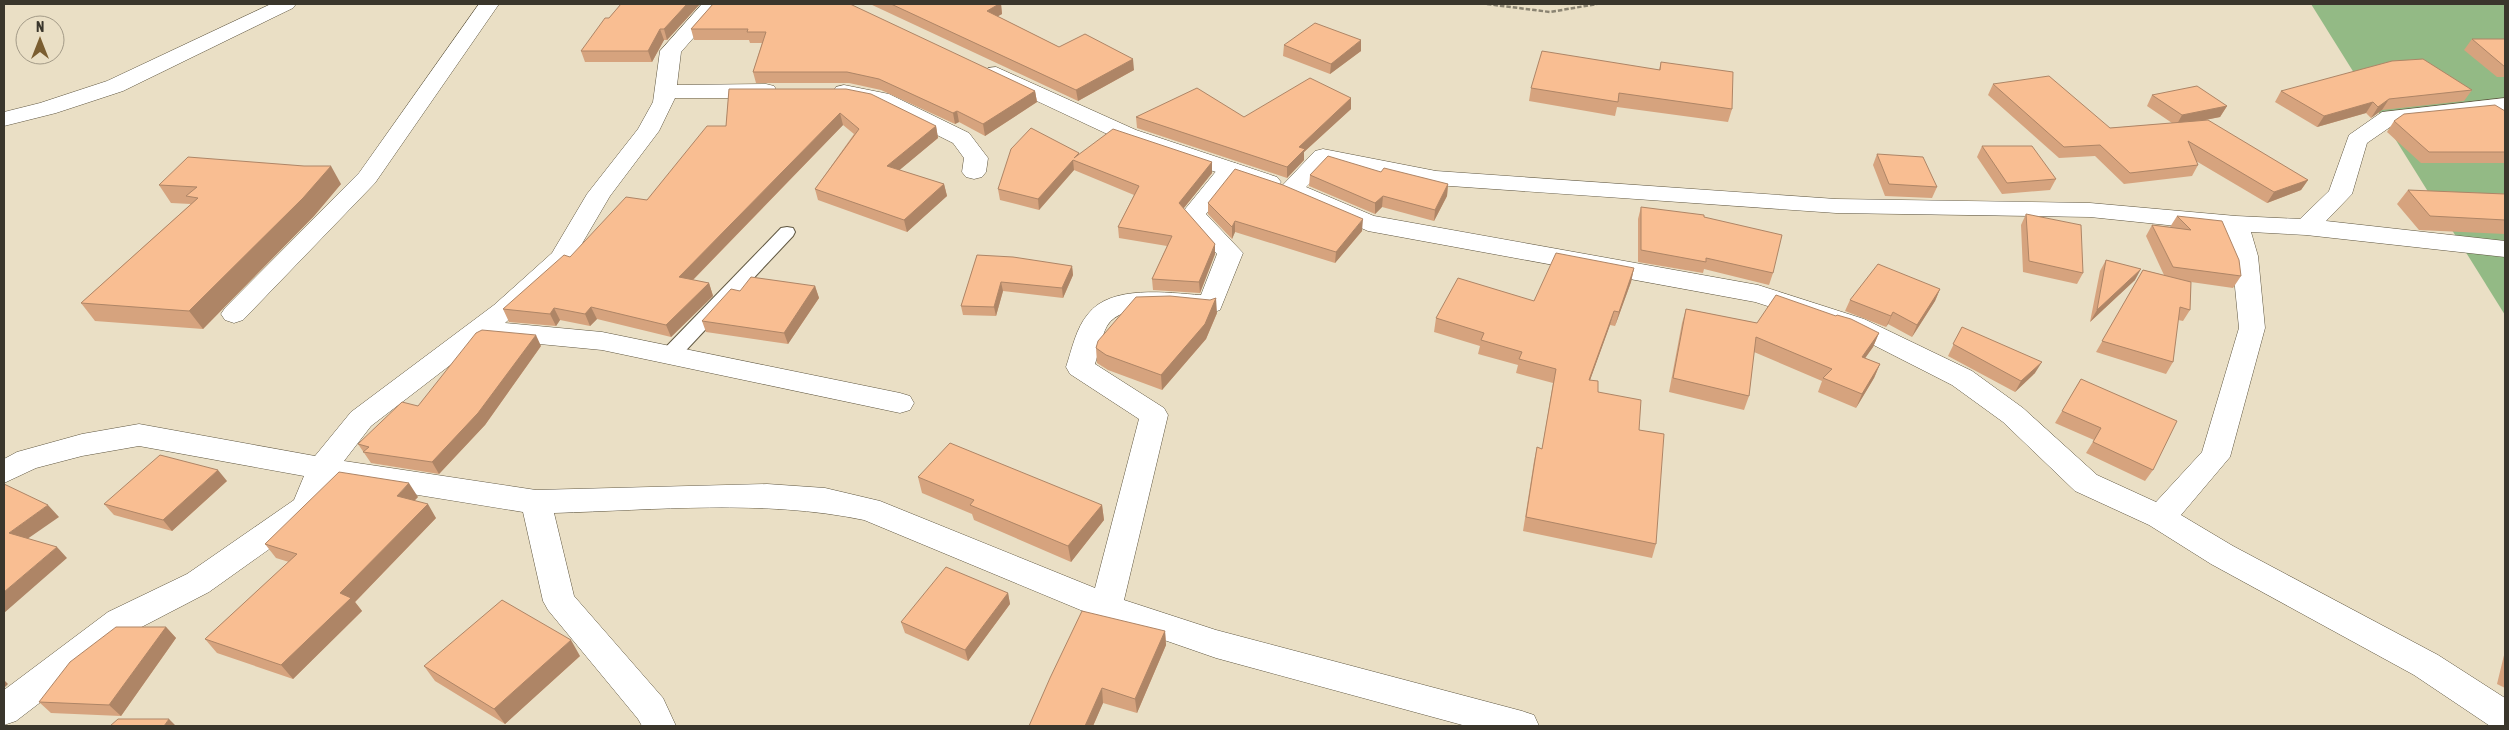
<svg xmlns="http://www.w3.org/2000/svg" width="2509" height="730" font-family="'Asap Condensed',sans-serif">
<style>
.green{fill:#93ba85}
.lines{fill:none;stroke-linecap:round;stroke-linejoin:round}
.lane-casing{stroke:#5f5640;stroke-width:2}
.street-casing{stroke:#5f5640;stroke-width:1}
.secondary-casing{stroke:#5f5640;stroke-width:1}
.path{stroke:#8b8472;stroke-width:2.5;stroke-dasharray:4.5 2;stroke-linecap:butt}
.lane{fill:#fff;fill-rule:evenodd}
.street{fill:#fff;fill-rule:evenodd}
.secondary{fill:#fff;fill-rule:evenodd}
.wall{fill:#d6a37e}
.shaded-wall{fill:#ae8566}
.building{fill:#f9be92;stroke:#ae8566}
</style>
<rect width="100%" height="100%" fill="#eadfc5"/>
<path class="green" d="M2311,4H2505V315Z"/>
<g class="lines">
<defs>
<path id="lane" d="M787,227L793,228L795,232L793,236L676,361L669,362L662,361L660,356L662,351L781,228Z"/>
<path id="street" d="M479,4H499L375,183L243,320L234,323L225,320L221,314L225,308L359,173Z
M702,4H723L681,52L677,85L766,84L774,86L777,91L774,96L766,98H675L659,131L610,196L570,264L505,323L602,332L900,393L910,396L914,403L910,410L900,413L602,350L498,340L488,336L371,426L344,461L536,490L767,484L825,488L880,501L1095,588L1139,419L1070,374L1066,367C1072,349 1076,328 1088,314C1111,284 1168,293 1201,295L1217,254L1181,214L1222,164L1230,162L1238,164L1242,169L1206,214L1243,253L1220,310L1211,313C1185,311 1123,299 1107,326C1101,337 1099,352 1095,364L1164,408L1168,415L1124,600L1216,630L1522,711L1534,715L1539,726H1466L1216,658L1095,616L864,520C763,499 657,510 554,513L574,596L663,698L676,726H642L638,719L548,610L543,601L523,512L332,481L317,515L209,592L132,632L16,721L4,725V690L108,612L187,574L294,500L304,476L139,446L82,456L36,468L4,483V459L17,452L82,434L139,424L315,456L351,412L494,305L552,253L587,194L638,129L653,102L660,51Z
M844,85L889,94L969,133L988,158L986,172L982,177L974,179L966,177L962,172L964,158L953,143L875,104L836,97L833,92L836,87Z
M2505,98V112L2396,123L2367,143L2352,194L2326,221L2505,241V257L2306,235L2251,232L2258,256L2265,328L2230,457L2181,515L2233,546L2438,655L2505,698V726H2490L2414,675L2211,564L2149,525L2075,491L2003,422L1952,385L1846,331L1755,302L1368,231L1283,194L1279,189L1315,151L1323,149L1436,171L1836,199L2090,203L2236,216L2300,219L2329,191L2349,135L2382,112ZM1328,164L1436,185L1836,213L2090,217L2225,231L2232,256L2239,328L2202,452L2156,502L2097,475L2023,408L1972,371L1864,319L1758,285L1374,216L1306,187Z"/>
<path id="secondary" d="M271,4H296L293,8L123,91L56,113L4,126V112L40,103L107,81Z
M996,67L1136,130L1277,177L1281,182L1277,187L1269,189L1261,187L1120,140L988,78L985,73L988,68Z"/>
</defs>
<use href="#lane" class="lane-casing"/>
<use href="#street" class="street-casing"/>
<use href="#secondary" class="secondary-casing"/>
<path class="path" d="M1487,4L1550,12L1597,4"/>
<use href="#lane" class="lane"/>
<use href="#street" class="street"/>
<use href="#secondary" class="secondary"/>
</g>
<path class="wall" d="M621,4H700L667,40H664L652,62H585L581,51Z
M713,4L1035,91L1037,102L985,136L959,122L955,124L881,90L849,83H756L753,72L762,43H750L749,40H694L691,29Z
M870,4H1001L1002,14L997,16L1059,47L1134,70L1078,101Z
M2472,39H2505V77H2497L2464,50Z
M1284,45L1361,51L1330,74L1283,56Z
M1661,62L1732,109L1728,122L1617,107L1615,116L1529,101L1531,88L1659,70Z
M1993,84L2110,128L2172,123L2147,106L2152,95L2227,106L2220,117L2198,121L2308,180L2301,190L2267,203L2196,161L2198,165L2192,176L2124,184L2095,156L2059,158L1988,95Z
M729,89L936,126L938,138L899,170L944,184L947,196L907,232L818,200L815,189L854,134L843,125L693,280L709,283L713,296L671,337L597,319L590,326L560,320L556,326L509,322L503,309L570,257L647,200L726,126Z
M2472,90L2464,101L2382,110L2371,118L2366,113L2317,127L2275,102L2281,91Z
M1351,98V109L1304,152V160L1287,178L1137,128L1136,117H1244Z
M2505,111V163H2421L2387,132L2394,121Z
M1982,146L2056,179L2050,190L2002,194L1977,157Z
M1079,154L1212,162V173L1183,209L1215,244V254L1200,293L1153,290L1152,279L1167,246L1119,238L1118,227L1134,195L1074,170L1039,210L1000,200L998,189Z
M1877,154L1937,187L1932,198L1885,196L1873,165Z
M1381,172L1448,184L1447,196L1434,221L1382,207L1375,214L1309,186L1310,175Z
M341,184L314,216L203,329L95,321L81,303L191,204L171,203L159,185Z
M2408,190L2505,194V234L2419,230L2397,204Z
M1208,203L1362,231L1335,263L1235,232L1232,239L1208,214Z
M1641,207L1704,217L1773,273L1769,285L1704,269L1703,273L1638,262V219Z
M2026,214L2083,273L2077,284L2023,272L2021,225Z
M2177,216L2241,276L2233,288L2191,282L2190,310L2183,321L2178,320L2173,362L2166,374L2096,352L2143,270L2164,275L2146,236L2152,225L2170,227Z
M977,255L1072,266L1073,275L1063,298L1003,291L996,316L963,315L961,306Z
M2106,260L2135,280L2090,322L2100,271Z
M1634,268L1631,282L1615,326L1610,325L1590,380L1598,392L1639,430L1656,544L1652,558L1523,531L1534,461L1537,447L1542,449L1553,383L1516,373L1518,365L1478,354L1480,346L1434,332L1436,318L1534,301Z
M815,286L819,298L788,344L706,332L702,321L740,291Z
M1940,289L1935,301L1912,337L1888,324L1886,327L1845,311L1850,300Z
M1686,309L1757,323L1879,333L1873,347L1865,358L1880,364L1874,378L1856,408L1818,392L1822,381L1754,352L1749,396L1744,410L1669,392L1682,323Z
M1217,313L1206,339L1162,390L1108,370L1097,363L1096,348Z
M1962,327L2035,373L2015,392L1948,356Z
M541,346L485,425L439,474L371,463L358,444L418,406Z
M2081,379L2153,470L2145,481L2086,453L2094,440L2055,423Z
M918,477L1102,505L1104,520L1071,562L974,520L972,514L922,493Z
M227,481L172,531L114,515L104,504Z
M418,497L414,501L436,518L355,602L362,611L293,679L217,653L205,639L289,562L276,558L265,544Z
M1008,593L1010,604L968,661L905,633L901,622Z
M166,627L176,638L121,716L51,713L39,702Z
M1165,631L1166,645L1137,713L1103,703L1093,726H1029Z
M2505,651V688L2497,684Z
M580,656L505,724L435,681L424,666Z"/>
<path class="shaded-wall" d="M687,4H700L667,40L664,29Z
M999,4H1001L1002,14L988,22L987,11Z
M660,29L664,40L652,62L648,51Z
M1361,40V51L1330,74L1331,64Z
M1133,59L1134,70L1078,101L1076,90Z
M1035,91L1037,102L985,136L983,124Z
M1351,98V109L1304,152V160L1287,178V167L1299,147Z
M2389,99L2382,110L2371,118L2378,107Z
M2373,102L2366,113L2317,127L2324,116Z
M2227,106L2220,117L2176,126L2182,115Z
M957,111L959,122L955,124L953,113Z
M840,113L843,125L684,289L679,277Z
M936,126L938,138L890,178L887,166Z
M1073,160L1074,170L1039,210L1038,199Z
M1212,162V173L1179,214V203Z
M331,166L341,184L314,216L203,329L189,311Z
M2308,180L2301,190L2267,203L2274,192Z
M944,184L947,196L907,232L904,220Z
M1448,184L1447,196L1434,221L1435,210Z
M1383,196L1382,207L1375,214V203Z
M1363,219L1362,231L1335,263L1336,252Z
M1235,221V232L1232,239V227Z
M1215,244V254L1200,293L1199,282Z
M1072,266L1073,275L1063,298L1062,288Z
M1634,268L1631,282L1615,326L1619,312Z
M2141,269L2135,280L2090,322L2097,310Z
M1001,282L1003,291L996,316L994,307Z
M709,283L713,296L671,337L666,325Z
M815,286L819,298L788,344L784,333Z
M1940,289L1935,301L1912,337L1917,325Z
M1216,298L1217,313L1206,339L1162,390L1161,375Z
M591,307L597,319L590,326L585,314Z
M554,308L560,320L556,326L550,314Z
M1614,311L1610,325L1585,394L1589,380Z
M1893,312L1888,324L1886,327L1891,316Z
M1879,333L1873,347L1856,371L1862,357Z
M536,335L541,346L485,425L439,474L432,462Z
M2042,362L2035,373L2015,392L2021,381Z
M1880,364L1874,378L1856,408L1862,394Z
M218,470L227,481L172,531L163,520Z
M409,483L418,497L406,509L397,496Z
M428,504L436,518L355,602L362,611L293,679L281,665L340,593Z
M48,505L59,517L20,544L9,533Z
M1102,505L1104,520L1071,562L1068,546Z
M57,547L67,558L4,613V592Z
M1008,593L1010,604L968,661L965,650Z
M166,627L176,638L121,716L109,705Z
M1165,631L1166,645L1137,713L1135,699Z
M571,640L580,656L505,724L494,709Z
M4,680L8,684L4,688Z
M1102,688L1103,703L1093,726H1085Z
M169,719L176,726H164Z"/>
<path class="building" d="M621,4H687L664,29H660L648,51H581L605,18H609Z
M713,4H850L1035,91L983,124L957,111L953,113L879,79L847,72H753L766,32H747L748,29H691Z
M891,4H999L987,11L1059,47L1085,34L1133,59L1076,90Z
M1315,23L1361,40L1331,64L1284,45Z
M2472,39H2505V67Z
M1542,51L1660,70L1661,62L1733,72L1732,109L1619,93L1618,102L1531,88Z
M2423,59L2472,90L2389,99L2378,107L2373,102L2324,116L2281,91L2392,61Z
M2049,76L2110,128L2208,120L2308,180L2274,192L2188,141L2198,165L2130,173L2100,145L2064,147L1993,84Z
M1310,78L1351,98L1299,147L1305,149L1287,167L1136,117L1197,88L1244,117Z
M2197,86L2227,106L2182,115L2152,95Z
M729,89H846L871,94L936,126L887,166L944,184L904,220L815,189L859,129L840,113L679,277L709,283L666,325L591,307L585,314L554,308L550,314L503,309L564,255L570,257L626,197L647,200L707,126H726Z
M2495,105L2505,111V152H2429L2394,121L2404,114Z
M1031,128L1079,153L1074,158L1113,129L1212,162L1179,203L1215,244L1199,282L1152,279L1172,236L1118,227L1139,186L1073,160L1038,199L998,189L1011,149Z
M1982,146H2032L2056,179L2007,183Z
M1877,154L1923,157L1937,187L1889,184Z
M1328,156L1381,172L1384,168L1448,184L1435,210L1383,196L1375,203L1310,175Z
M188,157L304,166H331L303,198L189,311L81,303L198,198L186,196L197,187L159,185Z
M1235,169L1283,185L1363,219L1336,252L1235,221L1232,227L1208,203Z
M2408,190L2505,194V220L2430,216Z
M1641,207L1704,215V217L1782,235L1773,273L1706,258V262L1641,250Z
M2026,214L2081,225L2083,273L2029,261Z
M2177,216L2222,221L2239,260L2241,276L2173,267L2152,225L2191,230Z
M1556,253L1634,268L1619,312L1614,311L1589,380L1598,381V392L1641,400L1639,430L1664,434L1656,544L1526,517L1537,447L1542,449L1556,369L1519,359L1522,352L1481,340L1484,333L1436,318L1458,278L1534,301Z
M977,255L1013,257L1072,266L1062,288L1001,282L994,307L961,306Z
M2106,260L2141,269L2097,310Z
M1878,264L1940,289L1917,325L1893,312L1891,316L1850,300Z
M2143,270L2191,282L2190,310L2180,307L2173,362L2102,341Z
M751,277L815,286L784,333L702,321L731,289L740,291Z
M1776,295L1836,316L1837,315L1851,319L1879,333L1862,357L1880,364L1862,394L1823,378L1832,369L1756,337L1749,396L1673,378L1686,309L1757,323Z
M1170,296L1210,300L1216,298L1205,324L1161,375L1106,355L1096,348L1098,341L1136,297Z
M1962,327L2042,362L2021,381L1953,344Z
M482,330L536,335L478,413L432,462L363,452L369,447L358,444L402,402L418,406L476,333Z
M2081,379L2177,421L2153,470L2093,442L2101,428L2062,411Z
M950,443L1102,505L1068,546L970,505L974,500L918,477Z
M160,455L218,470L163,520L104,504Z
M339,472L409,483L397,496L428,504L340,593L351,598L281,665L205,639L297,554L265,544Z
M4,484L48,505L9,533L57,547L4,592Z
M946,567L1008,593L965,650L901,622Z
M502,600L571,640L494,709L424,666Z
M1082,611L1165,631L1135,699L1102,688L1085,726H1029L1050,678Z
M116,627H166L109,705L39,702L70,662Z
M118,719H169L164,726H110Z"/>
<rect width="2509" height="730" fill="none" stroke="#3a362c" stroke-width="10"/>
<g transform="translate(40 40)"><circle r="24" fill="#eadfc5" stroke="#a49b88"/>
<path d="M0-4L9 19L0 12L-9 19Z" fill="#7b5e31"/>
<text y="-8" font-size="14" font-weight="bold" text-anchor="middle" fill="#3a362c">N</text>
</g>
</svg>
